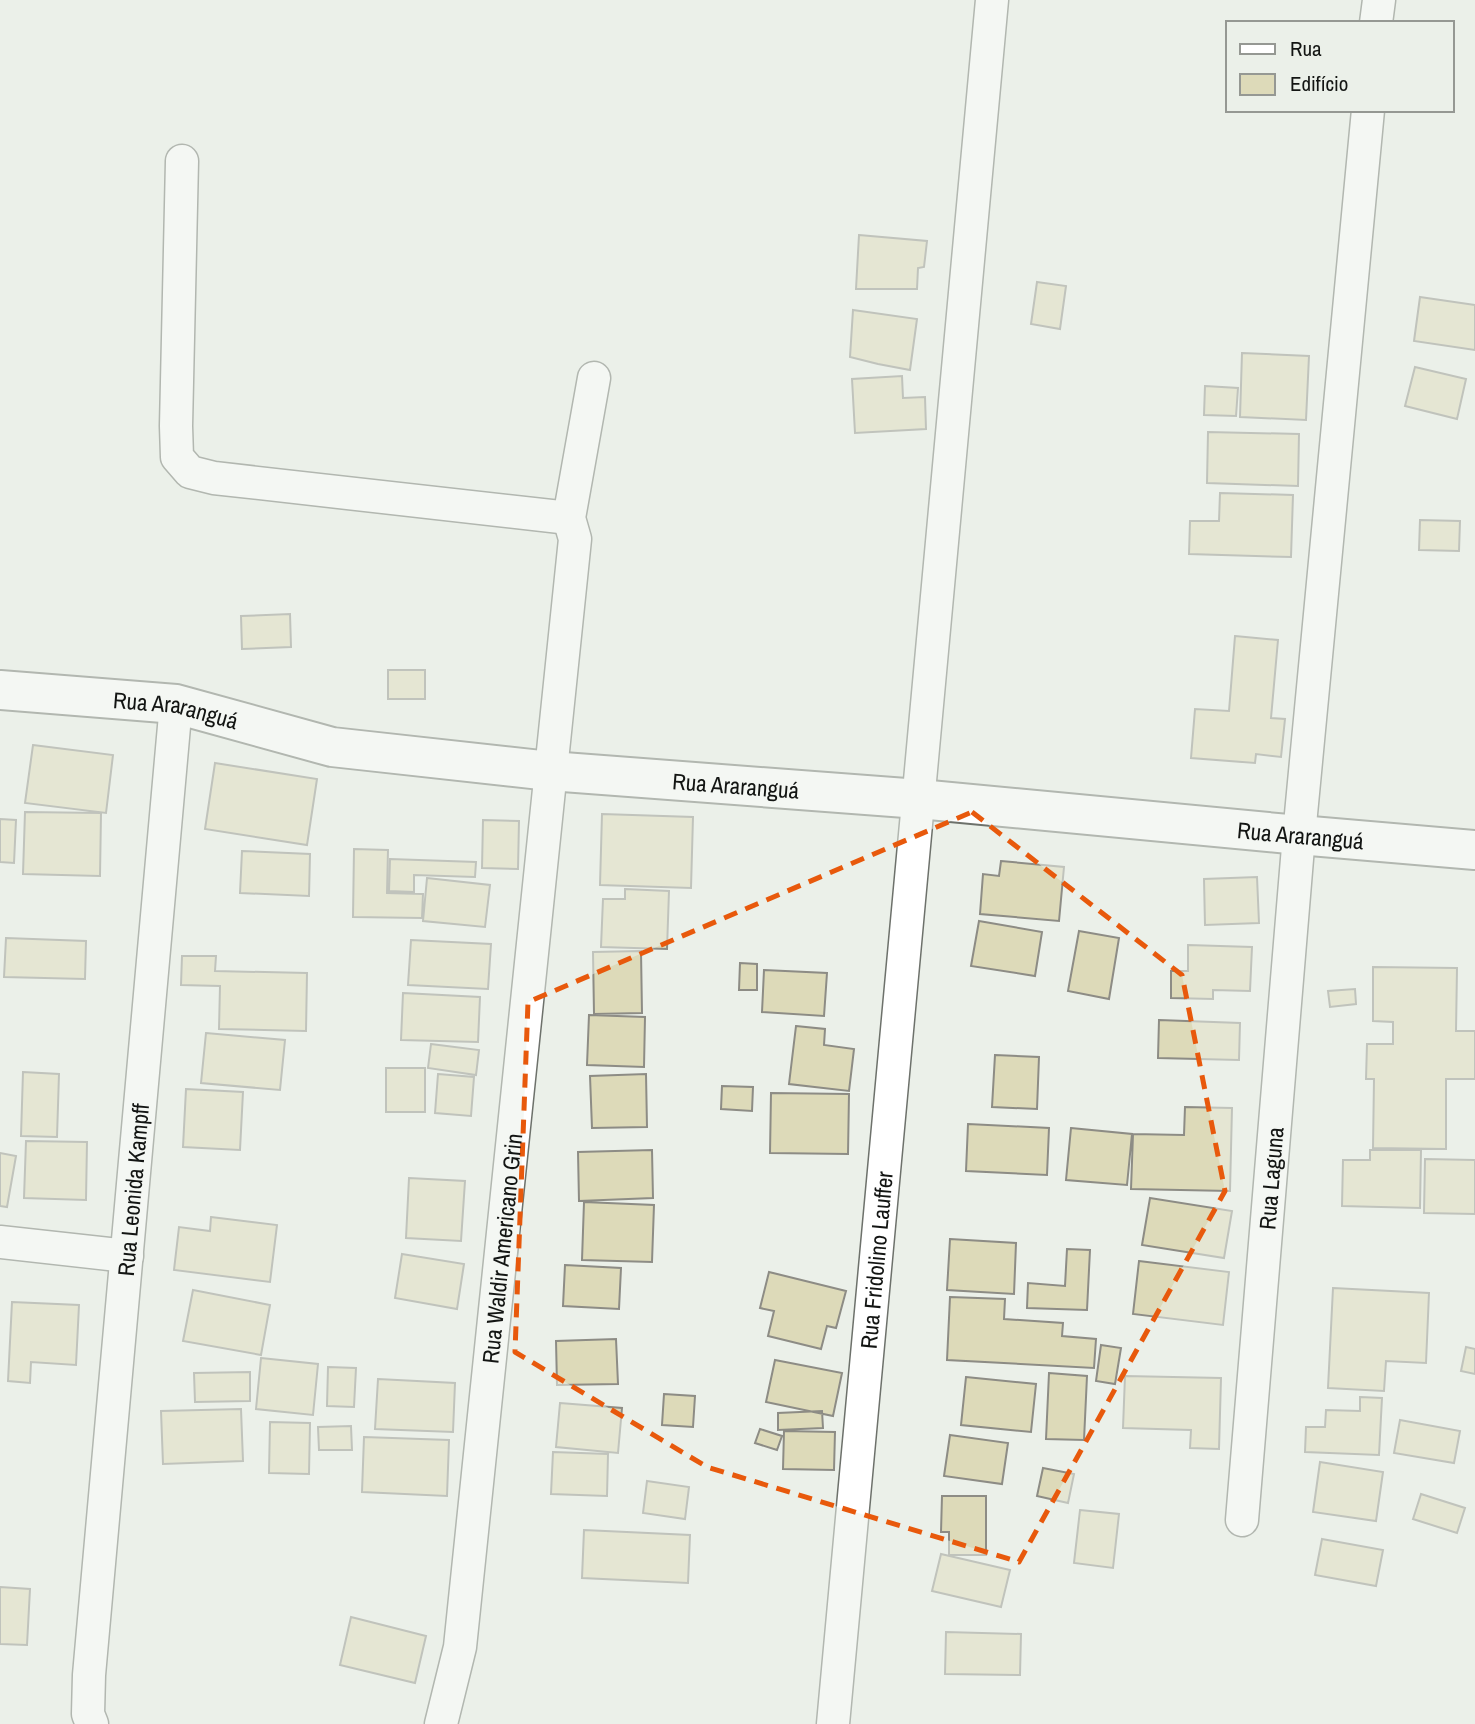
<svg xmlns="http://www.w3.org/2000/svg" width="1475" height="1724" font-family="'Archivo Narrow',sans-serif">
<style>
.building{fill:#dddab9;stroke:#8d8c85;stroke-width:2}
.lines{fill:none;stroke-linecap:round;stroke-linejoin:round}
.minor-casing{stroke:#6d716b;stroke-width:35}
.tertiary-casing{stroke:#6d716b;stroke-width:42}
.minor{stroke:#fff;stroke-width:32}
.tertiary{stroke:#fff;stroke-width:38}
.marked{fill:none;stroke:#e8590c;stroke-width:5;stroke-dasharray:14 9;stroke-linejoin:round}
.labels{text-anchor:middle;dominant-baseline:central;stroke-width:7;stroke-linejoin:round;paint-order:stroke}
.street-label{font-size:23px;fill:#131513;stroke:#ebf0e9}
</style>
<rect width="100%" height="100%" fill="#ebf0e9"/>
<path class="building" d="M859,235L927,241L924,267L918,268L917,289H856Z
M1037,282L1066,286L1060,329L1031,324Z
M1420,297L1475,305V350L1414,341Z
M853,310L917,319L910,370L878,364L850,357Z
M1242,353L1309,356L1306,420L1240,417Z
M1415,367L1466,379L1457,419L1405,406Z
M902,376L903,398L925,397L926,429L855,433L852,379Z
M1205,386L1238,388L1236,416L1204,415Z
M1208,432L1299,434L1298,486L1207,483Z
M1220,493L1293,495L1291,557L1189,554L1190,521H1219Z
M1420,520L1460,521L1459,551L1419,550Z
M290,614L291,647L242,649L241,616Z
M1235,636L1278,640L1271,718L1285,719L1281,757L1256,754L1255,763L1191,758L1195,709L1229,711Z
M388,670H425V699H388Z
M33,745L113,755L106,813L25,803Z
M215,763L317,779L307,845L205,829Z
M25,812L101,813L100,876L23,874Z
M602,814L693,817L691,888L600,885Z
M0,819L16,820L14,863L0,862Z
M483,820L519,821L518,869L482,868Z
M354,849L388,850L387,893L423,894L422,918L353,917Z
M242,851L310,854L309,896L240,893Z
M390,859L476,862L475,877L414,875V892L389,891Z
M1001,861L1064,867L1059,921L980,914L983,874L999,876Z
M1257,877L1259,923L1205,925L1204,879Z
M427,878L490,885L485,927L423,921Z
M625,889L669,891L667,949L601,947L603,899H625Z
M979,921L1042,932L1035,976L971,966Z
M1079,931L1119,938L1109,999L1068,991Z
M6,938L86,941L85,979L4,977Z
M411,940L491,944L488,989L408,985Z
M1188,945L1252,947L1250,991L1213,990V999L1171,998V971H1188Z
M641,951L642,1013L594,1014L593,952Z
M182,956H216L215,971L307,973L306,1031L219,1029L220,986L181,985Z
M740,963L757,964V990H739Z
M1373,967L1457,968L1456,1031H1475V1079H1446V1149L1373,1148L1374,1079H1366L1367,1044H1393V1022L1373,1021Z
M764,970L827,973L824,1016L762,1012Z
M1355,989L1356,1004L1330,1007L1328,991Z
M403,993L480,997L478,1042L401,1040Z
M589,1015L645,1017L644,1067L587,1065Z
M1159,1020L1240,1023L1239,1060L1158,1058Z
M796,1026L825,1029L824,1045L854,1049L849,1091L789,1084Z
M206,1033L285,1040L280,1090L201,1083Z
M431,1044L479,1050L476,1075L428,1068Z
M995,1055L1039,1057L1037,1109L992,1107Z
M386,1068H425V1112H386Z
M23,1072L59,1074L57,1137L21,1136Z
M438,1074L474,1077L471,1116L435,1113Z
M646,1074L647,1127L592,1128L590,1076Z
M722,1086L753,1087L752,1111L721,1109Z
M186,1089L243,1092L240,1150L183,1147Z
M771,1093L849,1094L848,1154L770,1153Z
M1185,1107L1232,1108L1230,1191L1131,1189L1133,1134L1184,1135Z
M968,1124L1049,1128L1047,1175L966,1171Z
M1071,1128L1132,1134L1127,1185L1066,1180Z
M26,1141L87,1142L86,1200L24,1198Z
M652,1150L653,1198L579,1201L578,1152Z
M1370,1150H1421L1420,1208L1342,1206L1343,1160H1370Z
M0,1153L16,1156L7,1207L0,1206Z
M1425,1159L1475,1160V1214L1424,1213Z
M409,1178L465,1181L461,1241L406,1238Z
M1150,1198L1232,1211L1224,1258L1142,1245Z
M584,1202L654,1205L652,1262L582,1260Z
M211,1217L277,1225L270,1282L174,1270L179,1227L210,1231Z
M950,1239L1016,1243L1014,1294L947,1290Z
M1067,1249L1090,1250L1087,1310L1027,1308L1028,1283L1065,1286Z
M402,1254L464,1264L457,1309L395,1298Z
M1139,1261L1229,1272L1223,1325L1133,1314Z
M565,1265L621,1268L619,1309L563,1306Z
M769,1272L846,1291L836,1328L827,1326L821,1349L768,1336L774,1311L760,1308Z
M1333,1288L1429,1293L1426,1363L1386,1361L1384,1391L1328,1388Z
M193,1290L270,1305L261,1355L183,1341Z
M950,1297L1005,1299L1004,1319L1063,1323L1062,1336L1096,1339L1094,1368L947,1360Z
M12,1302L79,1305L76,1365L31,1362L30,1383L8,1381Z
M616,1339L618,1384L557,1385L556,1341Z
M1101,1345L1121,1348L1115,1384L1096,1381Z
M1466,1347L1475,1349V1374L1461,1371Z
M261,1358L318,1364L313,1415L256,1409Z
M775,1360L842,1373L833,1416L766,1402Z
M328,1367L356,1368L354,1407L327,1406Z
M250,1372V1401L195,1402L194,1373Z
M1049,1373L1087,1376L1084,1440L1046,1439Z
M1125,1376L1221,1378L1219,1449L1190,1448L1191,1430L1123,1428Z
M966,1377L1036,1384L1031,1432L961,1425Z
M378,1379L455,1383L453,1432L375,1429Z
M664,1394L695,1396L693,1427L662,1425Z
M1360,1397L1382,1398L1379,1455L1305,1452L1306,1427H1325L1326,1410L1360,1411Z
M560,1403L622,1408L618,1453L556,1447Z
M241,1409L243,1461L163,1464L161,1411Z
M822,1411L823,1428L778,1430V1413Z
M1400,1420L1460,1431L1454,1463L1394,1453Z
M270,1422L310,1423L309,1474L269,1473Z
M351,1426L352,1450H319L318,1427Z
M760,1429L782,1436L777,1450L755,1443Z
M784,1431L835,1432L834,1470L783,1469Z
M950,1435L1008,1443L1002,1484L944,1476Z
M364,1437L449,1440L447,1496L362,1492Z
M553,1452L608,1454L607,1496L551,1494Z
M1320,1462L1383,1472L1376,1521L1313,1512Z
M1043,1468L1074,1474L1068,1503L1037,1496Z
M647,1481L689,1487L685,1519L643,1513Z
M1421,1494L1465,1508L1457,1533L1413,1519Z
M942,1496H986V1555H949V1532H941Z
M1080,1510L1119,1514L1113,1568L1074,1563Z
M584,1530L690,1535L688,1583L582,1578Z
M1322,1539L1383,1550L1376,1586L1315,1575Z
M941,1554L1010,1570L1001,1607L932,1591Z
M0,1587L30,1589L27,1645L0,1644Z
M351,1617L426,1636L415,1683L340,1665Z
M946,1632L1021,1634L1020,1675L945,1674Z"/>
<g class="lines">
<defs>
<g id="minor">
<path d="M1376,23L1379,0"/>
<path d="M182,161L176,426L177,457L190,472L214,478L569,518"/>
<path d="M0,1242L127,1256"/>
<path id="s1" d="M1242,1520L1299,835L1368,110"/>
<path id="s2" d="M92,1724L88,1714L89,1675L176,704"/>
<path id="s3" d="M441,1724L460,1647L575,539L569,518L594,378"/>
<path id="s4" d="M833,1724L992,0"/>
</g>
<g id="tertiary">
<path id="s5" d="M0,690L176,704L332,747L550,771L919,799L1299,835L1475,850"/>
</g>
</defs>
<use href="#minor" class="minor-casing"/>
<use href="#tertiary" class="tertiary-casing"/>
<use href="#minor" class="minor"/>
<use href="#tertiary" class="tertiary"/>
</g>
<path d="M0 0H1475V1724H0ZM972,812L1182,975L1225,1191L1019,1562L707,1467L515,1352L528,1002Z" fill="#ebf0e9" fill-opacity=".55" fill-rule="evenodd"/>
<path class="marked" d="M972,812L1182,975L1225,1191L1019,1562L707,1467L515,1352L528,1002Z"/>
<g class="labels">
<g class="street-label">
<text stroke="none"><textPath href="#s5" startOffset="177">Rua Araranguá</textPath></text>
<text stroke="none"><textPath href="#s5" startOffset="744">Rua Araranguá</textPath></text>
<text stroke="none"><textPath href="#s5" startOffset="1311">Rua Araranguá</textPath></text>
<text stroke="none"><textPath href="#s1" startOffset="343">Rua Laguna</textPath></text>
<text stroke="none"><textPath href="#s2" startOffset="537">Rua Leonida Kampff</textPath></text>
<text stroke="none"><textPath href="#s3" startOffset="480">Rua Waldir Americano Grin</textPath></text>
<text stroke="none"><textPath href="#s4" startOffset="466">Rua Fridolino Lauffer</textPath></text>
</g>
</g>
<rect x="1226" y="21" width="228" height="91" fill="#ebf0e9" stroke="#959893" stroke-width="2"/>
<rect x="1240" y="44" width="35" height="10" fill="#ffffff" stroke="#959893" stroke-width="2"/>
<text x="1290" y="56" font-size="21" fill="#131513">Rua</text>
<rect x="1240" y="74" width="35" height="21" fill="#dddab9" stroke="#959893" stroke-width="2"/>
<text x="1290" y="91" font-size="21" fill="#131513">Edifício</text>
</svg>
